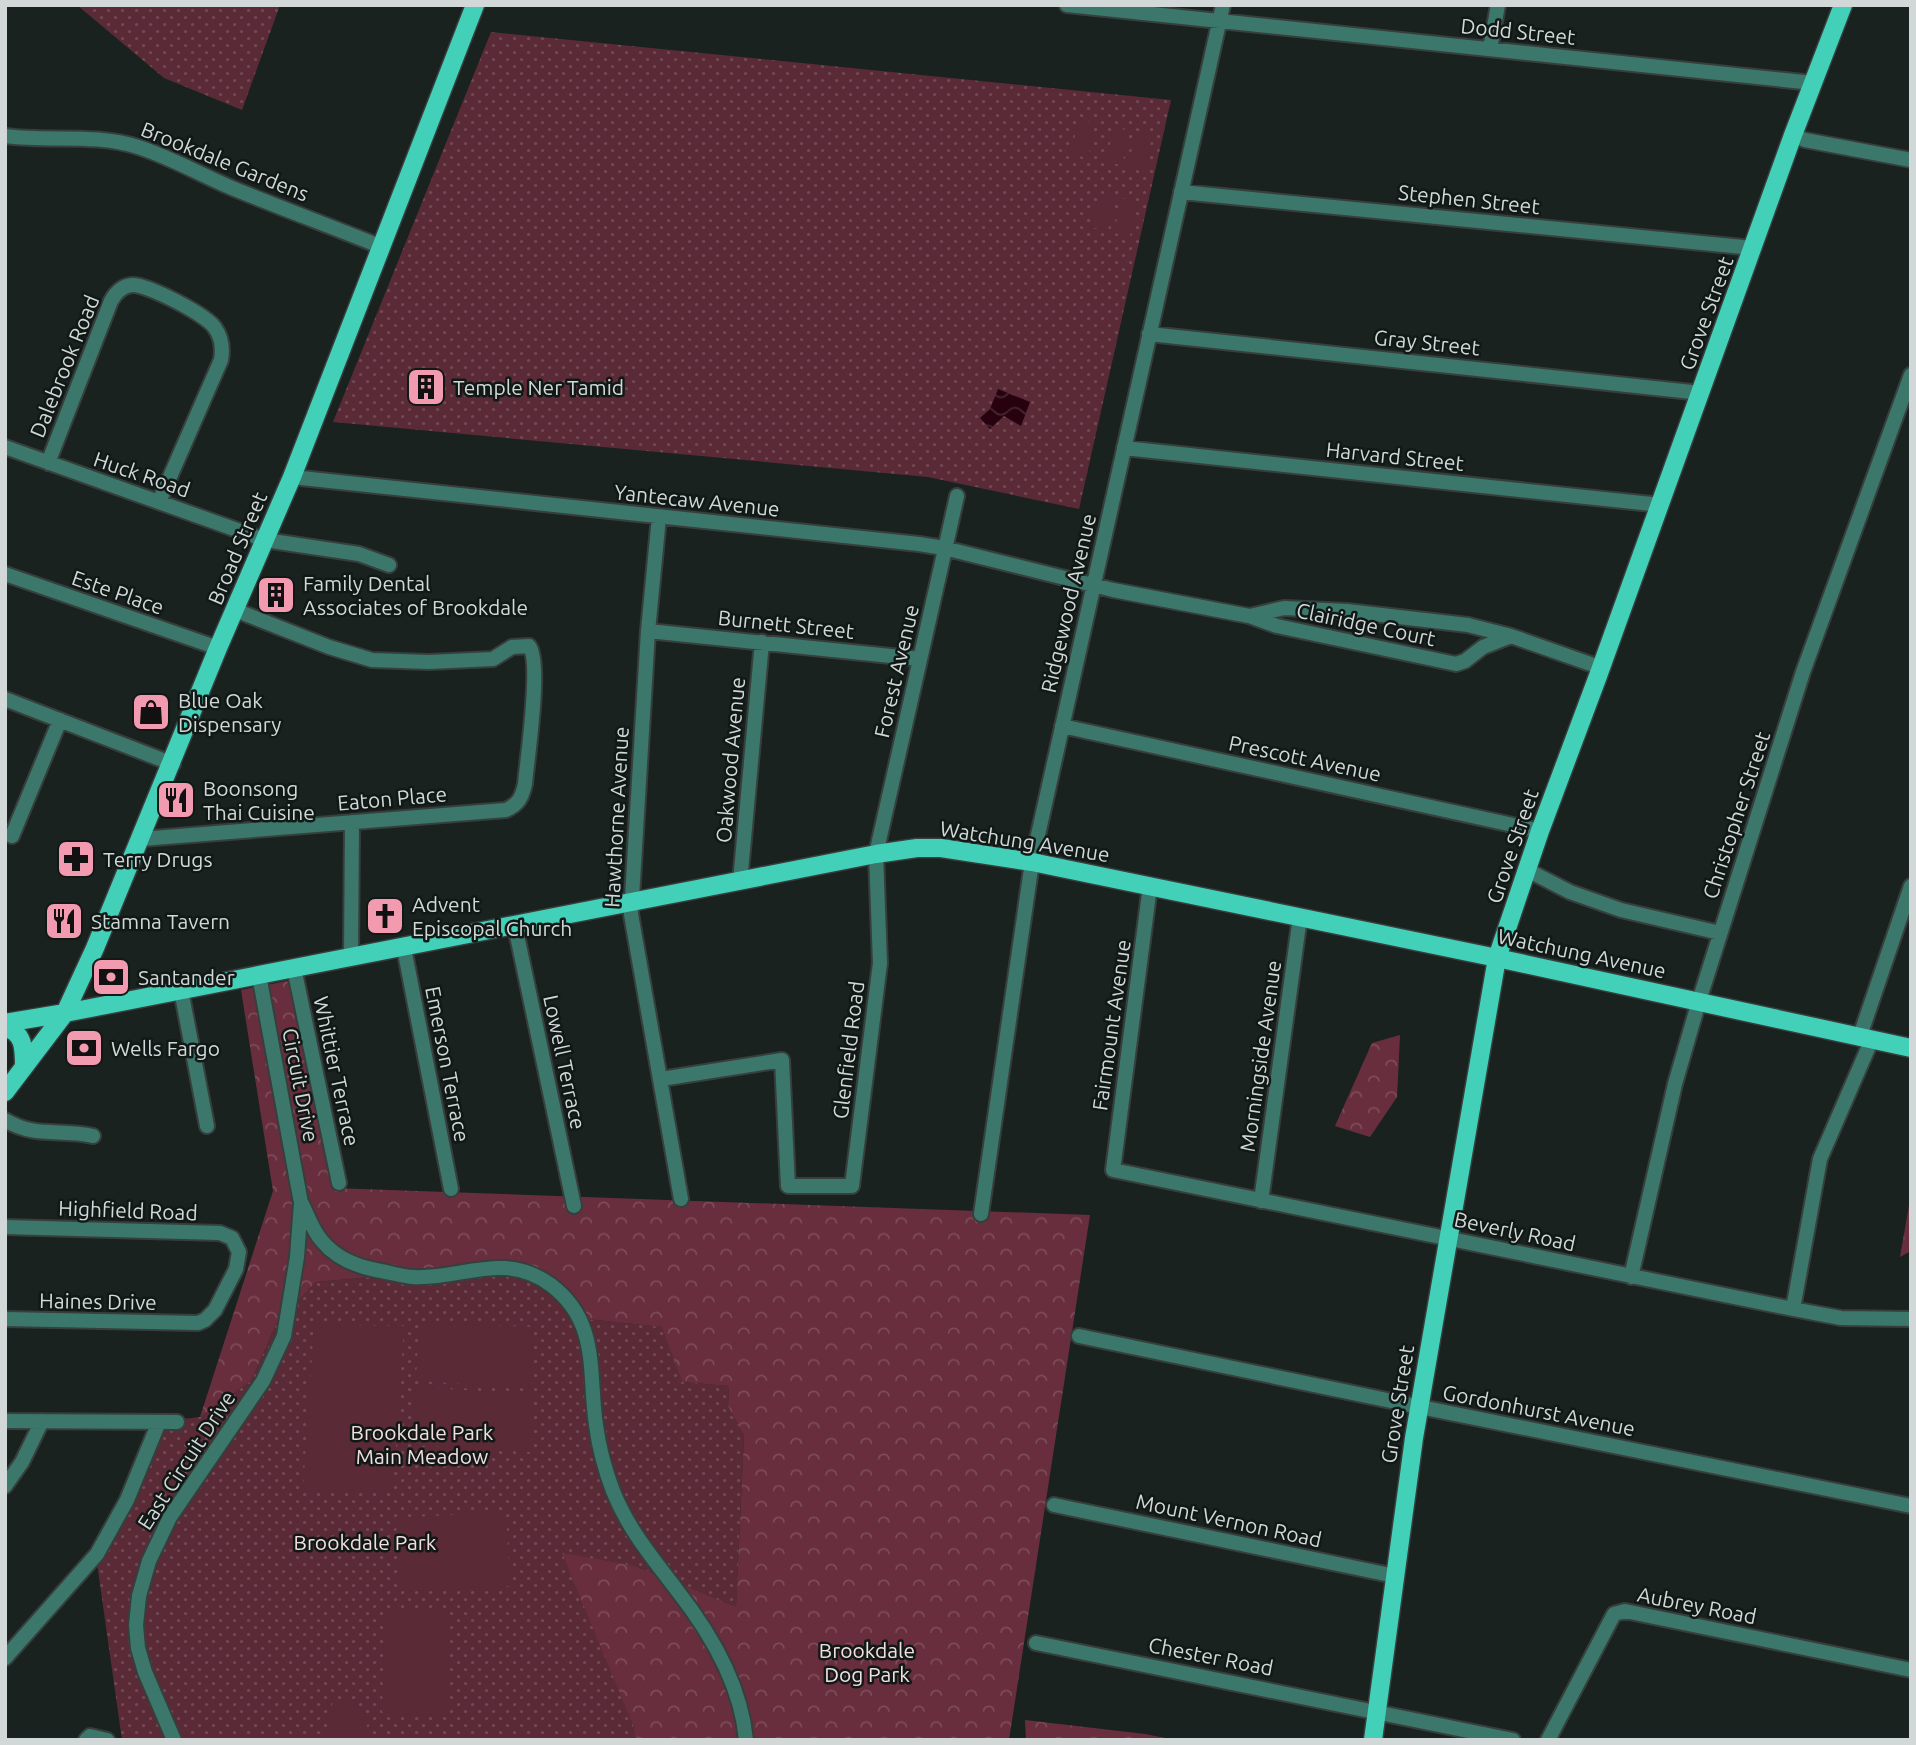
<svg xmlns="http://www.w3.org/2000/svg" width="1916" height="1745" font-family="Ubuntu,sans-serif">
<style>
.green{fill:url(#green-dots)}
.forest{fill:url(#forest-crowns)}
.pitch{fill:#5a2a37}
.water{fill:url(#water-waves)}
.lines{fill:none;stroke-linecap:round;stroke-linejoin:round}
.minor-casing{stroke:#373f3d;stroke-width:18}
.major-casing{stroke:#373f3d;stroke-width:21}
.minor{stroke:#3c776c;stroke-width:14}
.major{stroke:#43d0b9;stroke-width:18}
.labels{text-anchor:middle;dominant-baseline:central;stroke-width:5;stroke-linejoin:round;paint-order:stroke}
.street-label{font-size:21px;fill:#d2d8d7;stroke:#111917}
.poi-label{font-size:21px;fill:#d2d8d7;stroke:#111917;text-anchor:start}
.park-label{font-size:21px;fill:#f3dee2;stroke:#111917}
</style>
<defs>
<pattern id="green-dots" width="8" height="8" patternUnits="userSpaceOnUse" patternTransform="scale(1.75)"><rect width="8" height="8" fill="#5a2a37"/><path d="M2 2h.1M6 6h.1" fill="none" stroke="#714853" stroke-width="1.8" stroke-linecap="round"/></pattern>
<pattern id="forest-crowns" width="20" height="18" patternUnits="userSpaceOnUse" patternTransform="scale(1.75)"><rect width="20" height="18" fill="#682e3e"/><path d="M2 6a3 3 0 1 1 6 0M12 15a3 3 0 1 1 6 0" fill="none" stroke="#7d4c59"/></pattern>
<pattern id="water-waves" width="16" height="10" patternUnits="userSpaceOnUse" patternTransform="scale(1.75)"><rect width="16" height="10" fill="#27010e"/><path d="M0 5q4-4 8 0t8 0" fill="none" stroke="#452530"/></pattern>
</defs>
<rect width="100%" height="100%" fill="#1a2220"/>
<path class="green" d="M77,5H280L242,110L164,78Z
M491,32L1171,100L1079,509L928,477L333,422Z
M456,1269H511L587,1319L663,1327L682,1382L729,1386L728,1406L744,1436L736,1608L635,1566L633,1725L635,1740H122L95,1549L167,1421L200,1417L251,1381L276,1324L316,1282Z"/>
<path class="forest" d="M287,981L291,986L332,1188L1090,1215L1009,1740H635L633,1725L562,1553L635,1566L736,1607L744,1436L728,1406L729,1386L682,1382L662,1327L587,1319L511,1269H456L316,1282L276,1324L251,1381L200,1417L273,1191L241,990Z
M1400,1035L1397,1097L1370,1137L1335,1126L1372,1043Z
M1911,1194V1251L1900,1257Z
M1025,1720L1145,1734L1175,1740H1026Z"/>
<path class="pitch" d="M1079,119L1095,123L1088,158L1071,154Z
M1114,127L1130,131L1122,165L1106,162Z
M1136,132L1152,136L1145,170L1128,166Z
M1099,193L1115,197L1108,231L1091,227Z
M1121,198L1138,202L1130,236L1114,233Z
M419,1322L532,1327L530,1388L416,1381Z
M314,1325L404,1326L393,1491L303,1490Z
M415,1387L530,1394V1452L412,1445Z
M506,1512L510,1586L399,1591L396,1518Z
M385,1609L450,1612L446,1716L382,1712Z
M349,1697L361,1708L368,1723L362,1740H334L327,1734L329,1711L333,1703Z"/>
<path class="water" d="M998,389L1030,402L1021,426L1004,416L990,429L980,418L990,409Z"/>
<g class="lines">
<defs>
<path id="minor" d="M1067,5L1813,83
M1490,49L1498,5
M1793,135L1805,140L1911,160
M5,136C50,142 94,133 138,147C170,157 201,175 232,188C281,208 332,227 382,247
M1181,192L1753,248
M1149,334L1701,393
M5,447L265,540L359,554L389,565
M1124,448L1661,505
M48,463L111,301C116,292 122,286 132,285C147,284 207,315 215,328C222,338 223,349 221,360L159,502
M292,477L919,544L944,548L1113,590L1249,616L1277,626L1456,664L1465,661L1483,647L1511,636
M659,517L648,631L631,914L681,1199
M5,574L218,648
M1250,616L1284,608L1347,611L1468,625L1511,636L1602,668
M648,631L920,659
M5,699L173,764
M1062,726L1540,831
M12,836L60,720
M141,839L506,810C519,804 522,797 525,784C527,760 542,661 529,646L512,647L493,659L429,662L372,660L329,647L235,610
M1527,870L1570,892L1621,910L1720,933
M740,882L762,642
M1150,886L1113,1170L1793,1309L1841,1318L1911,1319
M515,926L574,1206
M406,947L404,948L451,1189
M351,957L352,822
M294,968L339,1183
M181,990L207,1126
M1860,1036L1911,886
M661,1079L782,1060L788,1186H852L880,963L876,854L957,496
M5,1120C37,1139 59,1128 93,1136
M1261,1201L1300,917
M302,1204C308,1216 313,1231 322,1241C336,1258 355,1266 376,1270C388,1272 401,1276 413,1277C462,1280 503,1250 551,1285C600,1322 588,1373 596,1425C599,1448 605,1470 613,1491C628,1529 652,1557 676,1589C710,1632 741,1684 746,1740
M981,1214L1032,862L1223,5
M5,1227L220,1233L232,1238L239,1252L236,1269L215,1310L205,1320L198,1323L5,1319
M1631,1277L1675,1084L1699,1001L1803,672L1911,375
M1793,1309L1820,1159L1872,1039
M1079,1336C1356,1395 1633,1450 1911,1506
M5,1421L177,1422
M5,1486L22,1462L42,1421
M1054,1505L1395,1576
M1036,1643L1513,1740
M5,1658L97,1554L127,1500L159,1422
M86,1740L90,1736L107,1740
M174,1740L145,1672L138,1648L136,1625L139,1596L149,1561L170,1517L263,1381L284,1336L297,1257L301,1203L259,975
M1548,1740L1614,1614L1625,1611L1911,1670"/>
<path id="major" d="M5,1023L65,1013L876,854L917,848H941L1032,862L1497,958L1911,1048
M5,1028C24,1032 24,1049 24,1066
M5,1092L65,1013L95,948L218,648L292,477L475,5
M1373,1740L1414,1438L1497,958L1540,831L1598,676L1793,135L1843,5"/>
</defs>
<use href="#minor" class="minor-casing"/>
<use href="#major" class="major-casing"/>
<use href="#minor" class="minor"/>
<use href="#major" class="major"/>
</g>
<defs>
<symbol id="building-square" viewBox="-11 -11 22 22"><rect x="-9" y="-9" width="18" height="18" rx="4" fill="#f29aaf" stroke="#111917"/><path d="M-4-6H4V6H1V3H-1V6H-4ZM-2.5-4.3h1.7v1.8h-1.7ZM.8-4.3h1.7v1.8H.8ZM-2.5-1h1.7V.8h-1.7ZM.8-1h1.7V.8H.8Z" fill="#111"/></symbol>
<symbol id="shop-square" viewBox="-11 -11 22 22"><rect x="-9" y="-9" width="18" height="18" rx="4" fill="#f29aaf" stroke="#111917"/><path d="M-5-2.5h2.3a2.7 3.5 0 0 1 5.4 0H5L5.5 6h-11ZM-1.5-2.5h3a1.5 2.3 0 0 0-3 0Z" fill="#111"/></symbol>
<symbol id="restaurant-square" viewBox="-11 -11 22 22"><rect x="-9" y="-9" width="18" height="18" rx="4" fill="#f29aaf" stroke="#111917"/><path d="M-5-6h1v4h1v-4h1v4h1v-4h1v5L-1.5 .5V6h-2V.5L-5-1ZM5-6V6H3V1.5H1.5Q1.5-4 5-6Z" fill="#111"/></symbol>
<symbol id="pharmacy-square" viewBox="-11 -11 22 22"><rect x="-9" y="-9" width="18" height="18" rx="4" fill="#f29aaf" stroke="#111917"/><path d="M-2-6h4v4h4v4h-4v4h-4v-4h-4v-4h4Z" fill="#111"/></symbol>
<symbol id="church-square" viewBox="-11 -11 22 22"><rect x="-9" y="-9" width="18" height="18" rx="4" fill="#f29aaf" stroke="#111917"/><path d="M-1.2-6h2.4v3.5h3.3v2.4h-3.3V6h-2.4V-.1h-3.3v-2.4h3.3Z" fill="#111"/></symbol>
<symbol id="bank-square" viewBox="-11 -11 22 22"><rect x="-9" y="-9" width="18" height="18" rx="4" fill="#f29aaf" stroke="#111917"/><path d="M-6-4H6V4H-6ZM0-2.3a2.3 2.3 0 1 0 0 4.6a2.3 2.3 0 1 0 0-4.6Z" fill="#111"/></symbol>
</defs>
<g fill-rule="evenodd">
<use href="#building-square" x="404" y="365" width="44" height="44"/>
<use href="#building-square" x="254" y="573" width="44" height="44"/>
<use href="#shop-square" x="129" y="690" width="44" height="44"/>
<use href="#restaurant-square" x="154" y="778" width="44" height="44"/>
<use href="#pharmacy-square" x="54" y="837" width="44" height="44"/>
<use href="#church-square" x="363" y="894" width="44" height="44"/>
<use href="#restaurant-square" x="42" y="899" width="44" height="44"/>
<use href="#bank-square" x="89" y="955" width="44" height="44"/>
<use href="#bank-square" x="62" y="1026" width="44" height="44"/>
</g>
<g class="labels">
<g class="street-label">
<text transform="translate(1518 31) rotate(6)">Dodd Street</text>
<text transform="translate(225 161) rotate(22)">Brookdale Gardens</text>
<text transform="translate(1469 199) rotate(6)">Stephen Street</text>
<text transform="translate(1706 313) rotate(-70)">Grove Street</text>
<text transform="translate(1427 342) rotate(6)">Gray Street</text>
<text transform="translate(64 366) rotate(-68)">Dalebrook Road</text>
<text transform="translate(1395 456) rotate(6)">Harvard Street</text>
<text transform="translate(142 474) rotate(19)">Huck Road</text>
<text transform="translate(697 500) rotate(6)">Yantecaw Avenue</text>
<text transform="translate(237 548) rotate(-67)">Broad Street</text>
<text transform="translate(118 592) rotate(19)">Este Place</text>
<text transform="translate(1068 603) rotate(-77)">Ridgewood Avenue</text>
<text transform="translate(786 624) rotate(6)">Burnett Street</text>
<text transform="translate(1366 624) rotate(12)">Clairidge Court</text>
<text transform="translate(896 671) rotate(-77)">Forest Avenue</text>
<text transform="translate(1305 758) rotate(12)">Prescott Avenue</text>
<text transform="translate(730 760) rotate(-85)">Oakwood Avenue</text>
<text transform="translate(392 798) rotate(-5)">Eaton Place</text>
<text transform="translate(1736 815) rotate(-72)">Christopher Street</text>
<text transform="translate(616 817) rotate(-87)">Hawthorne Avenue</text>
<text transform="translate(1025 841) rotate(9)">Watchung Avenue</text>
<text transform="translate(1512 846) rotate(-71)">Grove Street</text>
<text transform="translate(1582 953) rotate(12)">Watchung Avenue</text>
<text transform="translate(1111 1025) rotate(-82)">Fairmount Avenue</text>
<text transform="translate(848 1050) rotate(-83)">Glenfield Road</text>
<text transform="translate(1260 1056) rotate(-82)">Morningside Avenue</text>
<text transform="translate(565 1062) rotate(78)">Lowell Terrace</text>
<text transform="translate(448 1064) rotate(79)">Emerson Terrace</text>
<text transform="translate(337 1071) rotate(78)">Whittier Terrace</text>
<text transform="translate(301 1085) rotate(79)">Circuit Drive</text>
<text transform="translate(128 1210) rotate(2)">Highfield Road</text>
<text transform="translate(1515 1231) rotate(12)">Beverly Road</text>
<text transform="translate(98 1301) rotate(1)">Haines Drive</text>
<text transform="translate(1397 1404) rotate(-81)">Grove Street</text>
<text transform="translate(1539 1410) rotate(11)">Gordonhurst Avenue</text>
<text transform="translate(186 1460) rotate(-57)">East Circuit Drive</text>
<text transform="translate(1229 1520) rotate(12)">Mount Vernon Road</text>
<text transform="translate(1697 1605) rotate(11)">Aubrey Road</text>
<text transform="translate(1211 1656) rotate(11)">Chester Road</text>
</g>
<g class="poi-label">
<text x="453" y="387">Temple Ner Tamid</text>
<text x="303" y="583">Family Dental<tspan x="303" dy="24">Associates of Brookdale</tspan></text>
<text x="178" y="700">Blue Oak<tspan x="178" dy="24">Dispensary</tspan></text>
<text x="203" y="788">Boonsong<tspan x="203" dy="24">Thai Cuisine</tspan></text>
<text x="103" y="859">Terry Drugs</text>
<text x="412" y="904">Advent<tspan x="412" dy="24">Episcopal Church</tspan></text>
<text x="91" y="921">Stamna Tavern</text>
<text x="138" y="977">Santander</text>
<text x="111" y="1048">Wells Fargo</text>
</g>
<g class="park-label">
<text x="422" y="1432">Brookdale Park<tspan x="422" dy="24">Main Meadow</tspan></text>
<text x="365" y="1542">Brookdale Park</text>
<text x="867" y="1650">Brookdale<tspan x="867" dy="24">Dog Park</tspan></text>
</g>
</g>
<rect width="1916" height="1745" fill="none" stroke="#d2d8d7" stroke-width="14"/>
</svg>
